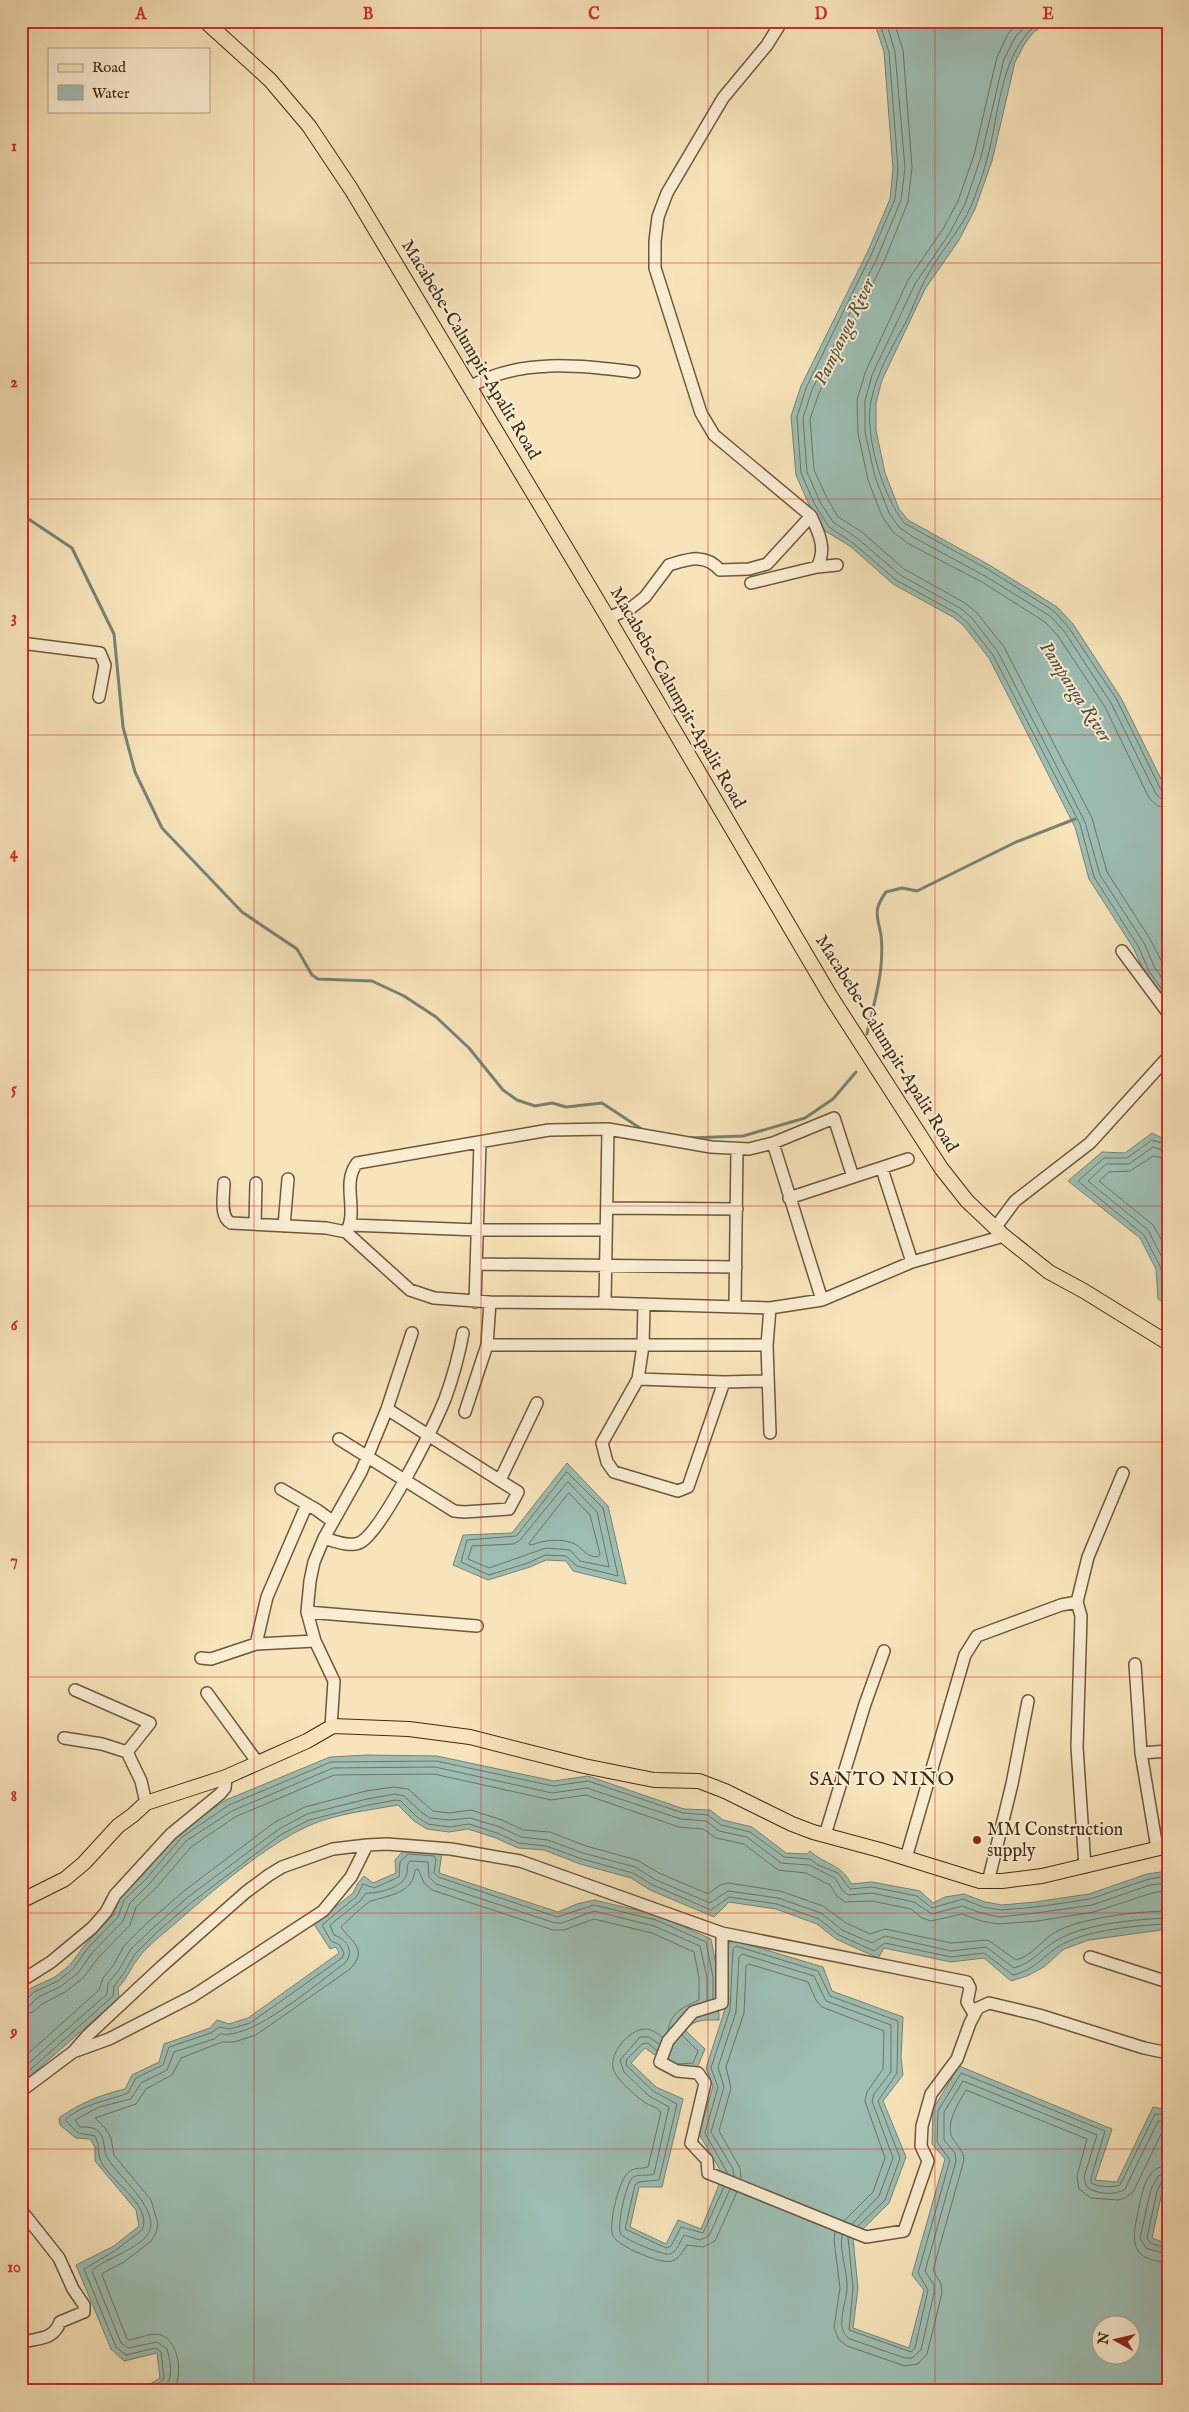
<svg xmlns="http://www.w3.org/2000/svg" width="1189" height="2412" font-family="'IM FELL English',serif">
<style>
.water{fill:#9dbeb3;stroke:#778374;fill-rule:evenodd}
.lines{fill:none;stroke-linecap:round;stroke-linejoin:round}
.shore{stroke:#6d7464;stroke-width:1}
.stream{stroke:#778374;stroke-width:3}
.minor-casing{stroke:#6c583e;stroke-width:14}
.major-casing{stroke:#3d2a15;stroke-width:16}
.minor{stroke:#faedd2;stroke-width:11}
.major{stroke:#f8e4ba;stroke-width:14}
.grid{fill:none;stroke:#d62828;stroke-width:1;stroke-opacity:0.55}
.poi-dot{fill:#8f2418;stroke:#faedd2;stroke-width:2}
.labels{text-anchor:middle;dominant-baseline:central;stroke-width:4;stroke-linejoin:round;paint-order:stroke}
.street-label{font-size:18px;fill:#3d2a15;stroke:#faedd2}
.poi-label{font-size:18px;fill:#3d2a15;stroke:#faedd2;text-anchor:start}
.water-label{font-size:19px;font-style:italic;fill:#554f3c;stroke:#faedd2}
.quarter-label{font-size:20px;letter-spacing:1px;fill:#3d2a15;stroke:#faedd2}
.neatline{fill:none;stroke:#d62828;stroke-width:2}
.grid-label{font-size:16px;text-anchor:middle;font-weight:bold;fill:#d62828}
</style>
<rect width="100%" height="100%" fill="#f8e4ba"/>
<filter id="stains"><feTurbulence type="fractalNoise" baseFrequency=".004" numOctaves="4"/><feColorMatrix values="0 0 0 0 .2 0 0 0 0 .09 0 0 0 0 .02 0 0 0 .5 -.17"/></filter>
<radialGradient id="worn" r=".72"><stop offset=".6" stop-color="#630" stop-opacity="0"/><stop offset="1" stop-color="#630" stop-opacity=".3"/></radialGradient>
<path class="water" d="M874,21H1050L1034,32L1025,43L1015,62L992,161L975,209L959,240L925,289L882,380L876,403V430L885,473L899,509L908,520L991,566L1057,607L1073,624L1121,698L1168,793V1007L1145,974L1134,949L1089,879L1075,827L989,658L963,625L953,617L893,584L850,546L825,531L810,507L796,475L791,416L801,386L868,251L890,199L893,169L884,52Z
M1152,1133L1168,1141V1306L1158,1299L1156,1269L1140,1238L1068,1181L1102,1152L1125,1153Z
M567,1463L608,1506L626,1584L573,1571L566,1561L546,1560L530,1567L488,1580L453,1565L463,1535L512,1533Z
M367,1755L437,1756L554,1781L588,1776L684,1809L710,1810L723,1820L752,1827L786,1853L807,1854L810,1851C825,1865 842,1864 851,1884L872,1882L920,1891L933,1903L945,1897L964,1894L985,1902L1002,1905L1035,1902L1089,1894L1147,1874L1168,1871V1929L1089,1940L1064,1949L1044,1967L1027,1976L1011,1981L984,1958L951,1962L884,1948L878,1958L836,1939L817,1924L776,1909L729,1902L714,1917L650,1890L631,1878L580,1864L544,1850L518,1848L496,1838L468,1829L449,1832L427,1829L414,1821L398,1805C369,1810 335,1814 308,1826C265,1846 215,1889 179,1920C166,1932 150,1943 139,1957C131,1967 127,1979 118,1988L119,1998L21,2084V1999L31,1988L55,1977L70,1965L84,1946L114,1914L119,1897L142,1876L178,1833L203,1815L226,1800L330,1757Z
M406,1848L442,1852L439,1873L558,1912L577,1904L594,1900L658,1915L711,1939L718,1976L719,2020C705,2020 693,2019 686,2031L705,2049L697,2068L675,2069L645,2048L631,2063L656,2087L683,2099L662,2187H639L630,2227L666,2244L678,2220L701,2229L723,2175L699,2134L713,2086L706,2068L725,2009L729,1939L823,1967L832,1991L903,2017L901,2057L903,2075L883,2101L906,2157L889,2203L853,2239L858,2288L853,2328L909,2348L924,2290L912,2275L945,2159L932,2144L933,2109L959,2066L1112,2129L1095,2180L1117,2182L1153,2107L1168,2110V2180L1162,2192L1152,2238L1168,2244V2391H139L160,2378L157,2353L124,2361L111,2349L76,2265L114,2246L139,2226L136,2210L95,2161V2147L90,2139L76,2138L60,2125L59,2118C80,2103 100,2095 125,2089L132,2075L159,2062L164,2044L210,2028L217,2020L229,2024L248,2018L339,1953L336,1947L330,1949L314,1924L353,1893L358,1883L364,1876L373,1883L396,1873L395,1860ZM1102,2324H1132V2354H1102Z"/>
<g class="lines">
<path class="shore" d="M879,21L889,52L898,168L895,199L872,253L806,388L797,417L801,473L815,505L829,527L853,543L896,580L956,613L967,622L993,655L1080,824L1094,877L1138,946L1149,971L1168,998
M886,21L895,52L905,168L901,200L878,256L812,390L803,418L807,472L820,502L833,522L857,538L900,575L960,608L972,618L998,652L1085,822L1100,875L1144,943L1155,968L1168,987
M894,21L903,50L912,167L908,202L885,259L819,393L810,419L814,470L827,498L838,517L862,532L904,569L965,603L977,613L1004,647L1092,818L1107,872L1150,939L1168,974
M1019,21L1008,34L997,57L974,155L958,201L943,229L908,280L865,373L857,400L858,433L868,480L882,516L893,532L909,544L982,582L1045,622L1058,636L1105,707L1149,798L1158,806L1168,808
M1030,21L1016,36L1004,59L981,157L965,204L949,234L915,284L872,375L865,401V432L875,477L889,513L899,527L913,537L985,576L1050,616L1064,631L1111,703L1156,794L1161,799L1168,800
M1041,21C999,51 1000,113 987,159C983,175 977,191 971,206C961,229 945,246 933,266C922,283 916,300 908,318C894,344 877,371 871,401C864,435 883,496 904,523L989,570L1054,611L1069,628L1117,700L1162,792L1168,794
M1168,1145L1152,1140L1127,1158H1104L1078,1181L1144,1235L1161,1268L1163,1296L1168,1300
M1168,1152L1153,1147L1129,1164H1106L1088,1181L1148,1230L1166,1265L1168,1276
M1168,1159L1153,1156L1130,1171L1109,1172L1099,1181L1153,1225L1168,1251
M567,1472L603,1508L618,1576L577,1566L566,1556L545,1555L528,1563L489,1575L461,1562L467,1540L516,1536Z
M568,1482L597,1512L609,1567L580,1561L570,1550L546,1548L489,1568L468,1559L472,1546L513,1544L519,1541Z
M569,1493L590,1515L600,1554L598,1557C584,1556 585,1550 575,1544C562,1538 543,1540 532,1545L529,1544Z
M21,2002L26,2000L34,1992L58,1981L73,1969L87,1949L118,1917L124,1900L146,1879L182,1837L229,1805L331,1762L436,1761L553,1786L588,1781L683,1813L708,1815L721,1825L750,1832L784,1857L810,1859L818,1865L838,1873L850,1889L872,1887L917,1896L932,1908L963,1899L983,1907L1001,1910L1036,1907L1090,1899L1149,1879L1168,1876
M21,2008L29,2006L38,1997L60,1987L78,1973L92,1953L123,1921L130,1903L150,1883L186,1841L232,1811L333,1768L435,1767L552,1793L587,1788L681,1819L706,1821L719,1831L747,1837L781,1863L809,1865L835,1878L842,1890L848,1895L872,1893L914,1902L932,1914L962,1906L981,1913L1000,1917L1036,1913L1092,1905L1150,1885L1168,1883
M21,2015L33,2012L42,2004L65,1992L83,1978L98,1958L130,1925L136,1907L156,1888L191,1847L235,1817L334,1775L434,1774L551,1800L586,1795L679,1827L703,1829L716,1838L744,1844L778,1870L806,1873L830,1885L837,1896L845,1902L872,1901L911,1909L922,1918L931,1921L962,1914L981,1921L999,1924L1037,1921L1094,1912L1152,1893L1168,1890
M662,2037C657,2033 652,2029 645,2029C629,2029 607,2055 614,2071C619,2082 635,2095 644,2102C650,2106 657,2107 661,2112L648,2167C643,2169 636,2167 630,2171C619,2177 608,2225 613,2236C618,2246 661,2265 672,2261C680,2258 683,2251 687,2245L703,2247L715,2241L737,2192
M659,2044L649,2037H640L620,2060L624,2072L649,2096L669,2107L654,2174C647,2177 638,2173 632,2178C626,2184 616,2228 621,2234C625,2240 664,2256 670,2254C678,2251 680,2241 684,2235L700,2240L709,2236L730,2189
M657,2051L648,2043L642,2044L627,2059L626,2065L653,2091L677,2104L659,2180L639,2182L635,2185L625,2229L666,2248L671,2246L681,2227L703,2233L724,2187
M21,2060L99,1990L103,1978L113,1966L124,1946L146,1924L184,1891L275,1822L305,1807L366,1791L394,1787L408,1789L433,1811L449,1813L471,1810L502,1820L523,1830L550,1832L586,1846L637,1860L659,1873L708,1894L720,1885L728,1883L780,1891L823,1906L846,1923L870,1934L885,1929L951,1943L988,1940L1016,1960C1032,1956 1041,1941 1054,1933C1078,1918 1139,1911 1168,1911
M678,2064L693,2063L698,2051L682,2035
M21,2070L107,1994L108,1983L119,1970L130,1950L152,1929L188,1897L279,1829L307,1814L367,1799L395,1794L404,1796L421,1812L430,1818L449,1820L470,1818L500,1827L521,1837L548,1840L583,1853L635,1867L656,1880L710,1903L728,1891L778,1898L821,1913L842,1930L872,1943L885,1936L951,1951L986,1947L1014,1968C1033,1963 1042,1948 1059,1939C1086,1924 1136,1919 1168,1918
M21,2078L113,1996L114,1986L124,1973L135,1954L156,1933L192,1902L282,1834L309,1820L369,1805L396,1800L401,1801L417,1817L428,1824L449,1827L469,1824L497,1833L519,1843L546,1846L582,1859L633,1873L653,1885L711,1910L729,1897L777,1904L819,1919L839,1935L874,1951L885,1943L951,1957L984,1953L1013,1975C1037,1969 1042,1956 1061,1945C1087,1930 1138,1925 1168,1924
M1168,2166C1161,2166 1155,2168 1151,2174C1143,2183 1142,2196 1139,2207C1133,2236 1126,2261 1168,2262
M1168,2173L1158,2176L1151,2189L1140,2238L1146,2248L1168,2255
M728,2174L705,2133L718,2087L711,2068L730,2010L733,1949L736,1946L818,1971L830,1996L898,2021L897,2073L878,2101L900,2158L885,2200L858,2226
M734,2176L733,2169L711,2132L724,2087L718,2067L736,2012L739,1957L742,1954L814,1976L826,2001L891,2025V2072L874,2094L872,2101L893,2158L879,2196L852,2224
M741,2179L740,2168L719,2131L731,2088L726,2067L744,2013L746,1966L749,1964L808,1982L816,2000L822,2007L884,2031L883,2069L867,2092L865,2101L885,2158L873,2192L844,2221
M1168,2180L1162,2181L1157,2191L1147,2238L1150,2243L1168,2249
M835,2232L834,2240L840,2288L834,2328L839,2340L847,2346L905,2366L918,2364L927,2354L942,2293L941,2284L933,2270L964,2160C963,2150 958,2147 953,2139C944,2125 959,2102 966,2090L1087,2139L1077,2176L1079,2189L1091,2198L1118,2200L1125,2198L1133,2192L1163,2130L1168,2129
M842,2235C839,2252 848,2271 847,2289C846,2304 834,2330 850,2339L905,2358H912L921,2350L934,2293V2285L925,2271L956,2161L955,2153L944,2140V2112L963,2081L1097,2135L1084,2177L1087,2187C1095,2194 1116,2196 1125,2189L1158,2121H1168
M848,2237L853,2288L849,2330L911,2352L915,2348L928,2290L918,2273L950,2160L937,2142L938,2111L961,2073L1105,2131L1091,2178V2183C1098,2187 1113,2188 1120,2185L1155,2114L1168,2115
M149,2391L164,2379L161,2352L155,2348L126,2355L116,2347L84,2269L116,2250L142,2230C154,2205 106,2179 100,2159C97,2150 100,2146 95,2136L78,2133L65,2120C84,2103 105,2102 128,2093L136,2078L163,2065L169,2047L211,2033L219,2027L230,2029L250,2023L342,1958L344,1953L340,1945L331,1941L322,1925L357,1896L363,1884L374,1888L399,1877L400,1862L408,1854L434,1856L436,1859L434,1873L438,1877L557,1917L594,1905L656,1920L706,1942L713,1977V1998
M160,2391C175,2381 171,2364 167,2349L157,2342L128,2348L121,2343L92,2271C102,2259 144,2248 150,2230C157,2207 119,2177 108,2159C102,2151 107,2140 98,2131C94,2127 86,2127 80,2127L75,2120L99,2107L131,2099L141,2083L167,2070L174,2052L214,2039L220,2034C253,2040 317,1983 345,1963C355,1952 347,1939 334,1935L330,1925L360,1901L366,1893C376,1894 402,1888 406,1876C409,1870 405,1866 410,1861L428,1862L429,1877L436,1884L555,1923H562L594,1911L654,1926L700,1946L707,1978V2000
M173,2391C183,2378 180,2341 161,2335C152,2332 140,2338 130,2340L127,2339L102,2275L103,2273L124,2262L151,2241L156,2233L158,2224L151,2200L114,2155L111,2138L105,2128L95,2118L136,2104L146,2089L172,2075L181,2058L222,2042H234L256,2035L350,1969C370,1949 349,1940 341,1927C346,1922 366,1903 371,1901C390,1895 413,1893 415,1870L418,1869L424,1883L432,1890L553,1930H564L594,1919L652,1933L694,1952L699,1978V2000C684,2007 670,2012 668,2031"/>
<path class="stream" d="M21,514L72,548L114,634L123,727L135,772L162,828L242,912L297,949L312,975L318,979L372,981L404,996L436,1017L469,1048L503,1090L517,1100L535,1106L552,1103L566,1107L602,1103L643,1130
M867,1034C872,1011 879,989 881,966C882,956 882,944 881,935C877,915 873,910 886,892L902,888L917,891L1016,842L1075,819
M688,1138L743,1136L805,1118L833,1099L856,1072"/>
<defs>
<path id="minor" d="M470,387C518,358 581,365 634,372
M811,516C819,533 827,549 817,567
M751,583L817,567L837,565
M608,618L631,608L645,597L669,565C689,559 705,553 720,570L749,569L767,564L811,516L714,435L701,413L655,268V241L658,217L667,193L723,98L767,45L782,21
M21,643L100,653L105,665L99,697
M1122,951L1168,1013
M773,1143L822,1300
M882,1169L912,1262
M224,1183C224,1195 219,1217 231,1223L326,1228L346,1232L410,1290L434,1298L490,1302L605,1303L770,1308L822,1300L912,1262L1004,1236
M789,1198L908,1159
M607,1208L737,1209
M255,1224L256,1183
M350,1225L478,1230H606
M284,1226L288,1179
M995,1228L1015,1201L1090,1143L1168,1057
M346,1232C359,1211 341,1184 357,1163L549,1130L608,1129L711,1147L749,1149L773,1143L834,1118L853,1177
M477,1264L736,1267
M475,1302L480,1143
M605,1303L608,1129
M644,1304L643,1346L638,1379L602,1443L607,1462L614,1472L678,1491L688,1487L724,1382
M735,1306L737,1149
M487,1345H767
M638,1379L724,1382L768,1381
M465,1412L487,1345L490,1302
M770,1433L767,1345L770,1308
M339,1439L454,1511L464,1512L509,1509L518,1492L387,1409
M500,1480L537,1403
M281,1489L317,1510L332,1521
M324,1538C334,1541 351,1548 361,1542C383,1529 434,1426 445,1399C453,1377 459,1355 463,1333
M307,1612L477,1626
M256,1644L315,1641
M201,1658L211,1659L256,1644L267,1597L307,1504
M1135,1664L1141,1753L1157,1848
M75,1690L150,1723L127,1752
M207,1693L258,1763
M331,1727L334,1681L315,1641L307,1612L310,1581L314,1562L324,1538L361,1472L387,1409L412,1333
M64,1738L102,1744L127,1752L141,1781L146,1803
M1141,1753L1168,1751
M825,1835L865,1704L884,1651
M906,1858L965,1655L977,1636L1061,1605L1077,1602
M1085,1867L1077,1747L1081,1616L1077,1602L1088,1557L1123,1473
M988,1882L1012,1784L1028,1701
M722,1933V2003L693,2012L668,2041L660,2062L677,2071L698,2073L705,2083L691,2143L707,2160L708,2173L866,2237L904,2231L928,2161L921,2146L922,2126L931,2094L957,2059L970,2023L978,2008L989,2003L1039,2015L1144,2048L1168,2053
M1090,1957L1168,1982
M21,1981L51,1962L92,1928L106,1912L115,1895L171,1834L220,1794L225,1788L226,1777
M73,2052L87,2036L161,1967L246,1892L269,1875L282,1867L333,1849L367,1845L387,1844L451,1849L520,1861L722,1933L967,1982L970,1988L967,2002L974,2014
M21,2091L73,2052L109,2039L193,1996L323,1911L351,1877L367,1845
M21,2210L59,2258L73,2289L84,2305V2312L60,2322C53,2341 38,2337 21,2343"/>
<path id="major" d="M205,21L270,80L309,126L351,189L608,618L831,997L941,1168L967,1201L1004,1236L1049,1272L1084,1291L1168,1343
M21,1901L65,1879L84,1863L118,1826L133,1815L146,1803L226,1777L307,1741L333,1726L409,1729L470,1737L584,1766L654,1780L699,1781L725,1791L792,1824L813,1832L880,1850L980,1881H1002L1042,1876L1168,1846"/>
</defs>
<use href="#minor" class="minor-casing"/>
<use href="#major" class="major-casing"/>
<use href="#minor" class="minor"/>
<use href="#major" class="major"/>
</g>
<path class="grid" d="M254,21V2391M481,21V2391M708,21V2391M935,21V2391M21,263H1168M21,499H1168M21,735H1168M21,970H1168M21,1206H1168M21,1442H1168M21,1677H1168M21,1913H1168M21,2149H1168"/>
<circle class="poi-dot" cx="977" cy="1840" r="5"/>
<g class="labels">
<g class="street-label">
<text transform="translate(470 350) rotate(59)">Macabebe-Calumpit-Apalit Road</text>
<text transform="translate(677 698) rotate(60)">Macabebe-Calumpit-Apalit Road</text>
<text transform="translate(886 1044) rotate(58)">Macabebe-Calumpit-Apalit Road</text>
</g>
<g class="poi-label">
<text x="987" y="1830">MM Construction<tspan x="987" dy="21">supply</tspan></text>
</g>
<g class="water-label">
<text transform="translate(845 332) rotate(-64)">Pampanga River</text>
<text transform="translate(1075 692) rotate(57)">Pampanga River</text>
</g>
<g class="quarter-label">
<text x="882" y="1779">SANTO NIÑO</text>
</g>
</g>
<rect width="1189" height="2412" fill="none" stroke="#f8e4ba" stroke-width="55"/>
<rect x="48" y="48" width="162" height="65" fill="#faedd2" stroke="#ae9f86"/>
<rect x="58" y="64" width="25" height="8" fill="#f8e4ba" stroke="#ae9f86"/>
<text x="92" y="72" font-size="15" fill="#3d2a15">Road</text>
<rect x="58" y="85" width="25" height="15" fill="#9dbeb3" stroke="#ae9f86"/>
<text x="92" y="98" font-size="15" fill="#3d2a15">Water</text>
<g transform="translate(1116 2340) rotate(278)"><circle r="24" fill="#faedd2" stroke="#ae9f86"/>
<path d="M0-4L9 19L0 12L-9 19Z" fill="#8f2418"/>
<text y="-8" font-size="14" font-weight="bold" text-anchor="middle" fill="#3d2a15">N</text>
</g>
<rect x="28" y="28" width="1134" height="2356" class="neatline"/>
<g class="grid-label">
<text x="141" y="19">A</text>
<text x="368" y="19">B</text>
<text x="594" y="19">C</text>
<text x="821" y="19">D</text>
<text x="1048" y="19">E</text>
<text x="14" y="151">1</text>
<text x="14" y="387">2</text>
<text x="14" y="622">3</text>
<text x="14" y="858">4</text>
<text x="14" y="1094">5</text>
<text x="14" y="1330">6</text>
<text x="14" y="1565">7</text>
<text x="14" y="1801">8</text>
<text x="14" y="2037">9</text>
<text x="14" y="2272">10</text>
</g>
<rect width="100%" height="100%" filter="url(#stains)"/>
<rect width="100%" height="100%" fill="url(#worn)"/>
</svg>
